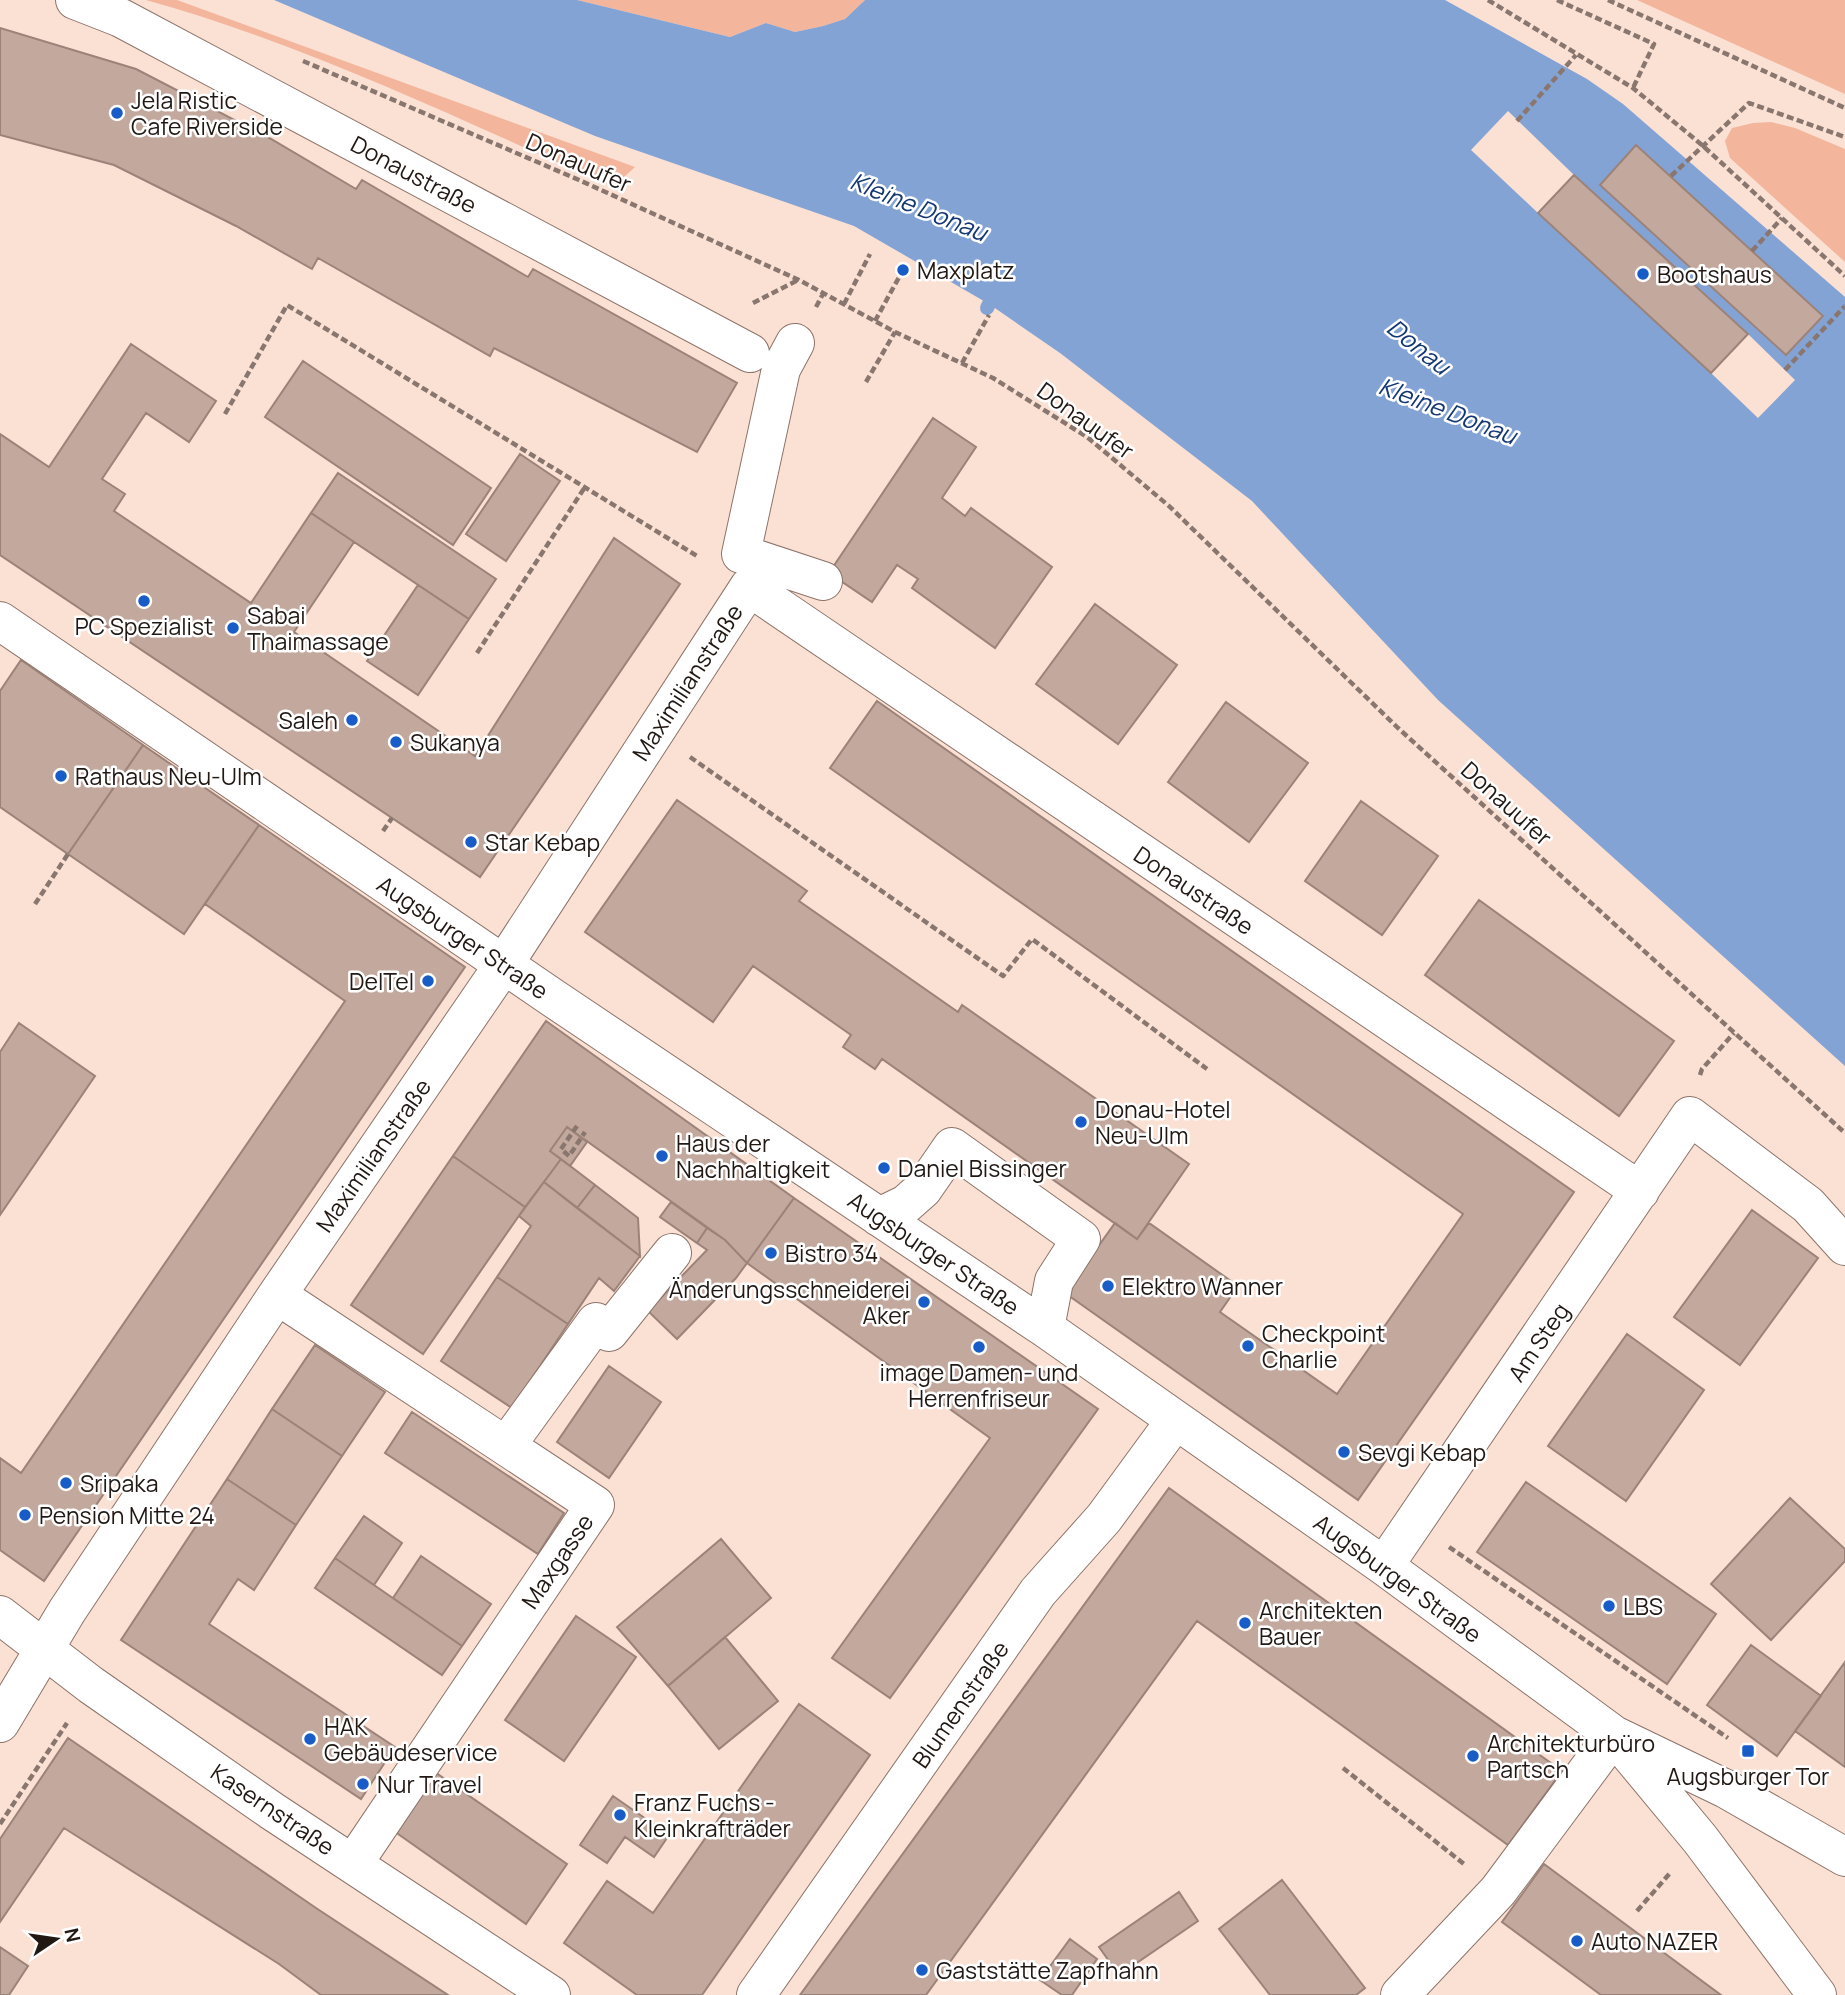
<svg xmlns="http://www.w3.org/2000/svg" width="1845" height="1995" font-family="Manrope,sans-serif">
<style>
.green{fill:#f3b59b}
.water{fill:#84a3d5}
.pier{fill:#fbe0d4}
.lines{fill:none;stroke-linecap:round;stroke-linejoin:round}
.stream{stroke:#84a3d5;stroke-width:14}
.building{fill:#c2a89d;stroke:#9c8379;stroke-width:2}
.minor-casing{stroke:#8c746a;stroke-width:40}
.path{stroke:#89776f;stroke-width:4.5;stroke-dasharray:7 3.5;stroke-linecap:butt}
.minor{stroke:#fff;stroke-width:38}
.poi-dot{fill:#185cc7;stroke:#fff;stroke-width:2.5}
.labels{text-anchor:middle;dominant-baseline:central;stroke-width:5;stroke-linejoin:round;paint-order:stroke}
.poi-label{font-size:23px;fill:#211814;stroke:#fff;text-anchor:start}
.street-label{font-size:23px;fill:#211814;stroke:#fff}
.water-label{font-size:24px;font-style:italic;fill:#133874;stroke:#fff}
</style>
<rect width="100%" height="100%" fill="#fbe0d4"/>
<path class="green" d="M146,0H177L635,167L613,187C460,120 308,45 146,0Z
M577,0H865L845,19L823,26L795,32L766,23L730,37Z
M1637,0H1845V94Z
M1771,122L1795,128L1845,149V262L1730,158L1725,141L1732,128L1753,123Z"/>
<path class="water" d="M274,0H577L730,37L766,23L795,32L823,26L845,19L865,0H1445L1587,79L1623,104L1845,297V1066L1438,700L1252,501L1060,353L989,304L854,226L595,136Z"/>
<path class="pier" d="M1508,111L1574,175L1538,213L1471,150Z
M1748,334L1795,380L1758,418L1711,373Z"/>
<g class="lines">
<path class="stream" d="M987,308L989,304"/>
</g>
<path class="building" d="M0,28L136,69L271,139L356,189L362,180L528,277L533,269L737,383L697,452L494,348L490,356L318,258L312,269L236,226L114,165L0,135Z
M1636,145L1823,316L1786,355L1600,185Z
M1574,175L1748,334L1711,373L1538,213Z
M131,344L216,401L189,442L146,413L102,479L125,494L114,511L251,603L311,513L354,542L294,632L475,756L614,538L680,584L480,877L0,555V434L49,467Z
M303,361L491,488L453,545L265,417Z
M933,418L976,447L942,498L965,516L971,508L1052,567L995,648L912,588L918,579L897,565L872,602L829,573Z
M520,454L560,481L506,561L466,534Z
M338,473L496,579L469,619L311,513Z
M418,585L469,619L418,695L367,661Z
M1095,604L1177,665L1118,744L1036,684Z
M21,660L143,745L68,854L0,807V691Z
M877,701L1574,1192L1358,1500L1065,1293L1115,1223L1137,1239L1149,1223L1238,1286L1220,1312L1337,1394L1463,1214L830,768Z
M1226,702L1308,763L1249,842L1168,782Z
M143,745L259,825L184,934L68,854Z
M677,800L807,891L799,901L958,1012L962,1005L1189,1164L1137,1239L882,1059L875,1069L843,1047L851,1035L753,966L713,1022L585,932Z
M1361,801L1438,856L1382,935L1305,881Z
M259,825L465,967L44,1581L0,1550V1458L21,1473L345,1001L205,904Z
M1479,900L1674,1041L1619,1116L1425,975Z
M546,1021L794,1198L747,1263L725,1240L567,1127L550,1151L561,1159L525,1207L453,1156Z
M19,1023L95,1076L0,1215V1052Z
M567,1127L587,1142L570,1166L550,1151Z
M453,1156L525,1207L423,1354L351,1305Z
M561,1159L595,1185L577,1208L544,1182Z
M544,1182L640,1256L614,1291L599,1278L568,1324L497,1277L531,1226L519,1216Z
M595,1185L638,1218L640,1256L577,1208Z
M794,1198L1098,1409L890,1698L832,1658L990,1438L747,1263Z
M671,1202L707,1228L697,1243L660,1217Z
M1752,1210L1818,1258L1740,1365L1674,1317Z
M707,1228L725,1240L747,1263L736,1278L677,1339L648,1311L707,1250L697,1243Z
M497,1277L568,1324L512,1408L441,1361Z
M1627,1334L1704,1390L1626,1501L1548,1446Z
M315,1345L385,1392L342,1456L272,1409Z
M609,1366L661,1402L609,1478L557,1442Z
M272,1409L342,1456L296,1525L227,1479Z
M412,1412L564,1513L538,1554L385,1453Z
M227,1479L296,1525L254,1590L238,1579L209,1624L395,1747L361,1799L121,1640Z
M1526,1482L1716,1614L1667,1684L1477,1552Z
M1169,1488L1562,1771L1508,1845L1197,1621L926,1995H800Z
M1790,1498L1845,1549V1561L1771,1640L1711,1584Z
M364,1516L402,1543L374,1585L335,1558Z
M721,1539L771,1598L668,1686L617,1627Z
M421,1556L491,1604L462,1646L393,1598Z
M335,1558L462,1646L442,1675L315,1588Z
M576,1616L636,1657L564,1761L505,1720Z
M725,1637L778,1701L719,1749L668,1686Z
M1751,1645L1821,1696L1777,1756L1707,1705Z
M1845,1662V1767L1795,1731Z
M799,1704L870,1755L702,1995H637L564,1943L607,1881L653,1913Z
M68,1738L316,1908L448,1995H321L279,1964L64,1828L0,1922V1839Z
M432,1770L567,1864L526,1924L391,1829Z
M613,1796L669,1835L654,1857L625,1837L607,1863L580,1845Z
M1544,1864L1721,1995H1601L1502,1922Z
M1282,1880L1365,1988L1356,1995H1270L1219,1929Z
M1179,1892L1198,1921L1119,1975L1099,1947Z
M1070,1939L1097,1959L1072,1995H1062L1040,1980Z
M0,1947L28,1966L9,1995H0Z"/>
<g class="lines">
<defs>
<path id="minor" d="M75,0L121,18L750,353
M795,343L781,369L741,554L823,581
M0,621L553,998L1045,1328L1384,1566L1614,1735L1726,1789L1845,1857
M879,1217L906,1204L923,1189L952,1147L1081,1239L1054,1281L1045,1328
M277,1295L595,1505L353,1864
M506,1446L596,1322L609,1332L672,1253
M1384,1566L1690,1116L1808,1205L1845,1246
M0,1615L91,1685L272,1811L551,1995
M0,1723L67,1611L277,1295L504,964L749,587L1640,1191
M1622,1745L1700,1839L1817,1995
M756,1995L1038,1592L1104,1518L1175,1421
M1400,1995L1498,1891L1614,1735"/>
</defs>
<use href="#minor" class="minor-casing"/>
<path class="path" d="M1488,0L1633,88L1702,145L1845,276
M1557,0L1654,44L1633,88
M1608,0L1845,108
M303,61L579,180L799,280L895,332L993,378L1087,437L1169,506L1398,728L1845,1133
M1517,121L1576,55
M1671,176L1749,103L1845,137
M1752,251L1782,218
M753,303L798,280
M844,304L870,254
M816,307L824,292
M875,321L903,270
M962,363L989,315
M1785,370L1845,306
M866,382L895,332
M225,414L287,305L697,556
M477,653L585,487
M690,757L1003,976L1032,939L1207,1069
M383,831L392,818
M35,904L68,854
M1700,1075L1702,1069L1734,1033
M577,1126L561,1149L569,1156L585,1132
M1449,1547L1728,1738
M1343,1768L1464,1864
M0,1824L67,1723
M1637,1911L1671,1872"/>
<use href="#minor" class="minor"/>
</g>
<g class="poi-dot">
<circle cx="117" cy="113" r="7"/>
<circle cx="903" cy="270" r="7"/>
<circle cx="1643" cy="274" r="7"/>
<circle cx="144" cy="601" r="7"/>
<circle cx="233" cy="628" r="7"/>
<circle cx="352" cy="720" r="7"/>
<circle cx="396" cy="742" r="7"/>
<circle cx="61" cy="776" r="7"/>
<circle cx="471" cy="842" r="7"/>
<circle cx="428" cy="981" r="7"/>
<circle cx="1081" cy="1122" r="7"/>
<circle cx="662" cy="1156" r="7"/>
<circle cx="884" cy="1168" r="7"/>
<circle cx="771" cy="1253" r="7"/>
<circle cx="1108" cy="1286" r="7"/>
<circle cx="924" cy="1302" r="7"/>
<circle cx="1248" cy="1346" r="7"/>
<circle cx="979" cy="1347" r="7"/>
<circle cx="1344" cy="1452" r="7"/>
<circle cx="66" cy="1483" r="7"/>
<circle cx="25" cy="1515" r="7"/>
<circle cx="1609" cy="1606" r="7"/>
<circle cx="1245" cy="1623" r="7"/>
<circle cx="310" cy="1739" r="7"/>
<rect x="1741" y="1744" width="14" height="14" rx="3.5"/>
<circle cx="1473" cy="1756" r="7"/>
<circle cx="363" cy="1784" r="7"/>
<circle cx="620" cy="1815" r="7"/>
<circle cx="1577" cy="1941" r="7"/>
<circle cx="922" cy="1970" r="7"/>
</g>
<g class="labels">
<g class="poi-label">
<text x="131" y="100">Jela Ristic<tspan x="131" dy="26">Cafe Riverside</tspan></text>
<text x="917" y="270">Maxplatz</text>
<text x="1657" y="274">Bootshaus</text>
<text x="247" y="615">Sabai<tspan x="247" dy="26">Thaimassage</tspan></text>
<text x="144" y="626" text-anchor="middle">PC Spezialist</text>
<text x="338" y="720" text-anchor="end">Saleh</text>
<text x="410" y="742">Sukanya</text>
<text x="75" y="776">Rathaus Neu-Ulm</text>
<text x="485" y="842">Star Kebap</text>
<text x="414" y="981" text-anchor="end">DelTel</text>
<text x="1095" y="1109">Donau-Hotel<tspan x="1095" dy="26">Neu-Ulm</tspan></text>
<text x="676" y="1143">Haus der<tspan x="676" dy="26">Nachhaltigkeit</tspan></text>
<text x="898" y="1168">Daniel Bissinger</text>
<text x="785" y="1253">Bistro 34</text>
<text x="1122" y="1286">Elektro Wanner</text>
<text x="910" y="1289" text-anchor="end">Änderungsschneiderei<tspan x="910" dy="26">Aker</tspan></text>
<text x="1262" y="1333">Checkpoint<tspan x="1262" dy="26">Charlie</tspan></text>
<text x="979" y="1372" text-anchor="middle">image Damen- und<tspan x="979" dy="26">Herrenfriseur</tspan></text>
<text x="1358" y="1452">Sevgi Kebap</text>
<text x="80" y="1483">Sripaka</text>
<text x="39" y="1515">Pension Mitte 24</text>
<text x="1623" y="1606">LBS</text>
<text x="1259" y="1610">Architekten<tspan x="1259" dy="26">Bauer</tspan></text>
<text x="324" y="1726">HAK<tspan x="324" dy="26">Gebäudeservice</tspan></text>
<text x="1487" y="1743">Architekturbüro<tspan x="1487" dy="26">Partsch</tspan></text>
<text x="1748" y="1776" text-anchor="middle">Augsburger Tor</text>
<text x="377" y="1784">Nur Travel</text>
<text x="634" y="1802">Franz Fuchs -<tspan x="634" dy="26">Kleinkrafträder</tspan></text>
<text x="1591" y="1941">Auto NAZER</text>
<text x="936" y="1970">Gaststätte Zapfhahn</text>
</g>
<g class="street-label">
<text transform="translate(579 162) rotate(24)">Donauufer</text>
<text transform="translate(414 174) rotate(28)">Donaustraße</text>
<text transform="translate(1086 420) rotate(36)">Donauufer</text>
<text transform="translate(687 682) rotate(-57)">Maximilianstraße</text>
<text transform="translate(1507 803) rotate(42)">Donauufer</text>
<text transform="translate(1194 890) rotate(34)">Donaustraße</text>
<text transform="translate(463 937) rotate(34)">Augsburger Straße</text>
<text transform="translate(373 1155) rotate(-55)">Maximilianstraße</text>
<text transform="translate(934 1253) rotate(34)">Augsburger Straße</text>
<text transform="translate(1538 1342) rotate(-56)">Am Steg</text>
<text transform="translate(557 1561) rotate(-56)">Maxgasse</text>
<text transform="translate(1398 1578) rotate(36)">Augsburger Straße</text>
<text transform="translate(960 1704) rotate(-55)">Blumenstraße</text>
<text transform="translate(273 1809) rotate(34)">Kasernstraße</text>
</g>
<g class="water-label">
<text transform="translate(919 206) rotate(22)">Kleine Donau</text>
<text transform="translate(1419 346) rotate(39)">Donau</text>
<text transform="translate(1448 410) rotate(21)">Kleine Donau</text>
</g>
</g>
<g transform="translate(56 1939) rotate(77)" stroke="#ffffff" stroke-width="5" paint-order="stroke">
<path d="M0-5L12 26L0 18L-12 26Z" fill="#211814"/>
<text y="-10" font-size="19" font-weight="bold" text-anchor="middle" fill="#211814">N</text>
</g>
</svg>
